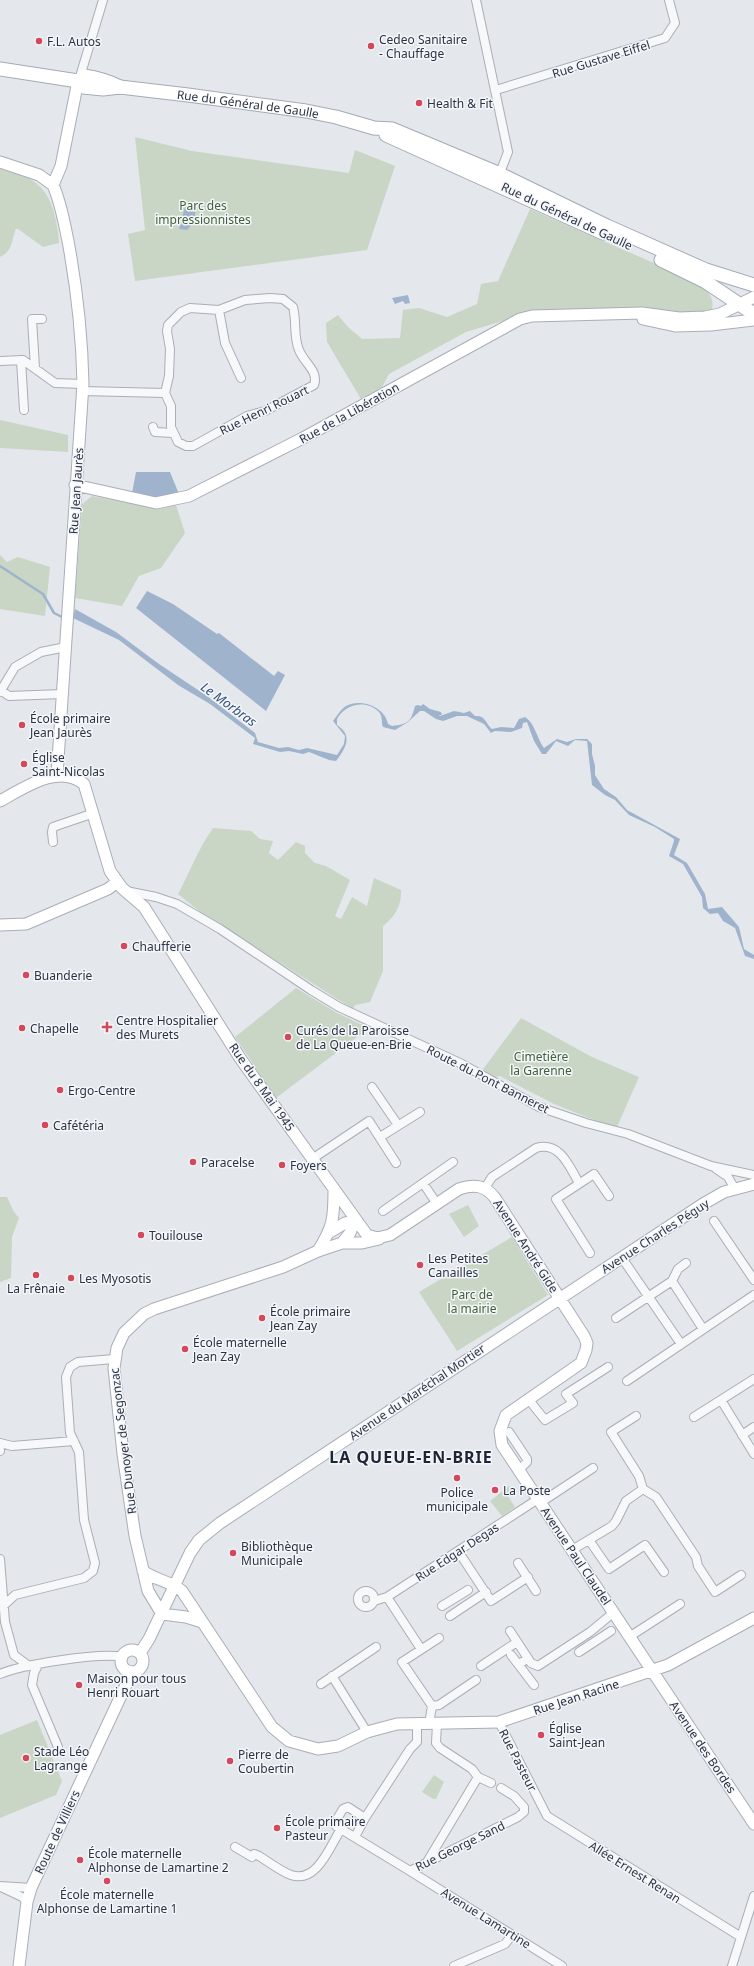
<svg xmlns="http://www.w3.org/2000/svg" width="754" height="1966" font-family="'Noto Sans',sans-serif">
<style>
.green{fill:#c9d6c5}
.water{fill:#9fb4cc}
.lines{fill:none;stroke-linecap:round;stroke-linejoin:round}
.stream{stroke:#9fb4cc;stroke-width:2.5}
.street-casing{stroke:#a9aeb7;stroke-width:10}
.secondary-casing{stroke:#a9aeb7;stroke-width:13}
.primary-casing{stroke:#a3abb8;stroke-width:15}
.street{stroke:#f7f8fa;stroke-width:8}
.secondary{stroke:#fff;stroke-width:11}
.primary{stroke:#fff;stroke-width:13}
.poi-dot{fill:#d1495b;stroke:#f4f6f9;stroke-width:1.5}
.labels{text-anchor:middle;dominant-baseline:central;stroke-width:3;stroke-linejoin:round;paint-order:stroke}
.poi-label{font-size:12px;fill:#2b3445;stroke:#f4f6f9;text-anchor:start}
.street-label{font-size:12px;fill:#2b3445;stroke:#f4f6f9}
.park-label{font-size:12px;fill:#3f6138;stroke:#f4f6f9}
.water-label{font-size:13px;font-style:italic;fill:#34527a;stroke:#f4f6f9}
.district-label{font-size:16px;font-weight:bold;letter-spacing:1px;fill:#1d2536;stroke:#f4f6f9}
</style>
<rect width="100%" height="100%" fill="#e4e7ec"/>
<path class="green" d="M135,137L192,151L349,173L355,150L395,166L367,250L135,281L128,234L145,230Z
M0,167C32,177 49,185 56,221C57,228 59,236 59,243L43,247L18,229H16C11,241 13,251 0,257Z
M530,209L695,281C706,290 715,295 712,310L702,314L533,312L466,332L389,374L382,387L361,399L327,342L326,323L338,315L348,327L362,339L400,338L403,310L419,308L447,317L477,304L481,284L498,281Z
M0,420L68,435V452L0,448Z
M92,496L159,509L176,505L185,533L161,568L139,576L122,606L75,598L82,504Z
M0,555L7,562L18,557L50,567L45,616L0,609Z
M213,828L251,831L260,839L273,841L269,853L278,860L296,842L305,846V853L315,863L326,866L350,880L335,916L341,919L352,897L367,906L374,878L401,890C402,904 395,917 383,926V971L370,1002L355,1005L353,1009L203,914L178,894C190,872 198,849 213,828Z
M296,988L337,1013L369,1028L276,1098L235,1037Z
M521,1018L592,1057L639,1077L617,1127L606,1125L554,1104L500,1076L492,1078L481,1072Z
M0,1197H7L14,1212L19,1218L12,1237L11,1278L0,1282Z
M468,1205L479,1226L464,1237L449,1214Z
M512,1237L548,1295L457,1351L419,1292Z
M509,1486L513,1493L508,1496L515,1507L502,1516L490,1501Z
M37,1720L62,1781L56,1795L0,1818V1735Z
M434,1775L444,1782L436,1799H433L422,1792Z"/>
<path class="water" d="M194,204C197,215 195,222 187,230L179,229L185,207L187,205Z
M408,295L410,303L405,304L403,301L395,304L392,298Z
M136,472H170L179,494L157,499L132,493Z
M147,591L173,604L217,634L219,633L274,676L278,671L285,675L266,711L136,608Z
M75,609L116,632L159,664L207,696L255,733L258,742L279,748L288,747L299,750L307,748L337,755L344,744L345,736L333,721C337,716 341,709 346,706C361,698 385,707 388,724L392,726C409,724 411,721 415,706L418,705L421,706L423,704L430,709L441,712L442,715H439L440,716L454,711L464,713L470,711L475,716C486,715 485,723 492,729L501,727L514,728L519,719L525,717C535,723 537,739 544,748L557,739L567,742L576,739H587L592,744V754L595,766V775L604,789L616,797L627,810L680,839L674,855L687,863L705,894L708,909L722,907L739,927L744,949L754,955V959L745,956L735,928L723,921L718,913L710,914L703,908L702,897L683,864L669,856L674,841V839L655,827L629,815L615,800L605,795L592,785L587,741L575,740L568,746L556,741L546,754H542L534,741L527,722L523,723L522,728L511,732L495,731L491,733L484,724L467,716H457L443,721L436,719L424,711H420L408,722L395,730L383,727C381,722 383,717 379,712C366,699 345,704 337,719V725C354,736 345,749 336,761L329,760L309,752L303,754L289,751L280,752L253,744L255,738L210,704L178,685L119,640L73,618Z"/>
<g class="lines">
<path class="stream" d="M0,566L43,594L54,613L62,617"/>
<defs>
<path id="street" d="M476,0L508,152L498,178
M79,80L103,0
M496,90L665,38L675,23L669,0
M270,298L283,299L293,307C297,322 293,336 299,350C304,363 319,371 314,385L265,411L247,416L193,446H186L178,442L171,427V406L165,393L169,376L170,349L167,331L168,325L181,312L190,308L219,310L245,300Z
M219,310L225,343L241,378
M21,360L24,410
M0,361L23,360L55,383L83,384
M35,368L32,319H42
M82,391L165,393
M153,427L155,432L173,433
M2,691L9,696L62,694
M0,692L15,667L41,652L66,647
M53,842L52,832L53,827L94,813
M126,891L156,897L177,904L220,929L311,990L339,1007L462,1064L539,1107L586,1123L628,1134L711,1166L754,1175
M372,1087L398,1125
M380,1137L420,1112
M312,1159L369,1121L396,1163
M715,1168L728,1177L735,1189
M423,1183L437,1204
M485,1188L492,1177L536,1148C560,1141 569,1166 579,1183
M383,1211L453,1162
M714,1221L754,1280
M590,1253L556,1199L594,1174L609,1196
M622,1258L681,1344
M672,1281L678,1269L686,1263
M616,1318L672,1281L703,1329
M627,1381L754,1295
M529,1400L545,1420L573,1403L566,1394L608,1367
M721,1400L754,1454
M636,1416L611,1432L639,1476L643,1489L656,1497L696,1557L698,1566L715,1592L741,1575
M694,1417L754,1379
M509,1432L527,1459V1462L519,1470
M742,1435L754,1427
M0,1443L12,1446L74,1441
M0,1450V1451
M540,1503L593,1468
M589,1540L609,1569L645,1545L664,1572
M572,1550L612,1526L616,1521L626,1501L643,1489
M458,1551L491,1601L528,1577
M0,1559L5,1622L14,1655L29,1666
M518,1563L536,1591
M358 1599a8 8 0 1 1 16 0a8 8 0 1 1-16 0Z
M387,1597L421,1649
M374,1601L387,1597L538,1499
M3,1606L15,1595L84,1578L93,1571L95,1563L84,1520L79,1452L70,1433L66,1377L70,1367L78,1362L114,1359
M442,1606L468,1590
M450,1616L486,1592
M510,1631L531,1663L538,1666L590,1632L613,1613
M629,1637L680,1604
M579,1652L611,1631
M511,1655L518,1664
M528,1659L518,1664L534,1685
M38,1665L34,1673L32,1685L58,1747
M481,1666L517,1642
M0,1674C21,1665 100,1652 122,1657
M332,1676L367,1732
M321,1684L376,1647
M432,1706L439,1705L476,1680
M499,1722L547,1816L741,1937
M429,1724L432,1706L402,1662L439,1638
M437,1724L436,1743L440,1748L472,1769L478,1777L491,1783
M365,1818L410,1749L417,1742V1724
M355,1837L365,1818L348,1807L343,1809L335,1822L336,1826L410,1871L518,1817L524,1812V1807L514,1796L501,1788
M235,1847L252,1857L254,1854L259,1856C269,1862 280,1871 291,1875C317,1884 330,1846 341,1829
M427,1862L478,1777
M410,1871L562,1966
M0,1886L31,1888
M3,1888L22,1897L27,1902
M454,1966L505,1944L512,1935
M732,1966L754,1896"/>
<path id="secondary" d="M0,162L39,175L53,185
M643,319L675,326L711,325L754,320
M75,485L156,503L189,496L303,438L520,319L532,316L642,313L679,318L705,317L720,314L754,297
M57,775L83,384C82,335 77,289 68,241C64,222 61,203 53,185L61,166L78,81
M0,801C24,788 59,763 84,784L110,871L122,888L144,907L240,1058L367,1235L377,1238L390,1235L459,1189C474,1184 485,1185 495,1198L584,1336L587,1343L586,1350L581,1363L506,1415L500,1431L502,1445L754,1824
M0,925L26,924L108,889L117,882
M330,1232L345,1223L355,1220
M342,1243H362L379,1239
M318,1251C333,1227 334,1219 334,1190
M143,1571C155,1580 170,1581 182,1591L272,1727L289,1741L318,1749L338,1746L367,1732L397,1724L499,1722L668,1665L754,1618
M162,1614L148,1591L135,1536L123,1454L114,1368L117,1348L124,1333L144,1314L154,1309L283,1267L318,1251L342,1243L350,1233L355,1220
M162,1614L186,1617L202,1622
M121 1661a11 11 0 1 1 22 0a11 11 0 1 1-22 0Z
M140,1653L149,1639L190,1553L199,1540L220,1523L703,1204L724,1192L754,1184
M19,1966L27,1902L31,1888L126,1685L129,1671"/>
<g id="primary">
<path id="s1" d="M0,69L78,81L83,87L103,89L120,87L188,95L306,111L336,117L374,128L392,129L500,174L607,226L706,270L754,285"/>
<path d="M78,81L84,76C98,78 108,81 120,87"/>
<path d="M386,135L603,233"/>
<path d="M661,260L706,282L754,314"/>
</g>
</defs>
<use href="#street" class="street-casing"/>
<use href="#secondary" class="secondary-casing"/>
<use href="#primary" class="primary-casing"/>
<use href="#street" class="street"/>
<use href="#secondary" class="secondary"/>
<use href="#primary" class="primary"/>
</g>
<g class="poi-dot">
<circle cx="39" cy="41" r="4"/>
<circle cx="371" cy="46" r="4"/>
<circle cx="419" cy="103" r="4"/>
<circle cx="22" cy="725" r="4"/>
<circle cx="24" cy="764" r="4"/>
<circle cx="124" cy="946" r="4"/>
<circle cx="26" cy="975" r="4"/>
<path d="M105 1021h4v4h4v4h-4v4h-4v-4h-4v-4h4z"/>
<circle cx="22" cy="1028" r="4"/>
<circle cx="288" cy="1037" r="4"/>
<circle cx="60" cy="1090" r="4"/>
<circle cx="45" cy="1125" r="4"/>
<circle cx="193" cy="1162" r="4"/>
<circle cx="282" cy="1165" r="4"/>
<circle cx="141" cy="1235" r="4"/>
<circle cx="420" cy="1265" r="4"/>
<circle cx="36" cy="1275" r="4"/>
<circle cx="71" cy="1278" r="4"/>
<circle cx="262" cy="1318" r="4"/>
<circle cx="185" cy="1349" r="4"/>
<circle cx="457" cy="1478" r="4"/>
<circle cx="495" cy="1490" r="4"/>
<circle cx="233" cy="1553" r="4"/>
<circle cx="79" cy="1685" r="4"/>
<circle cx="541" cy="1735" r="4"/>
<circle cx="26" cy="1758" r="4"/>
<circle cx="230" cy="1761" r="4"/>
<circle cx="277" cy="1828" r="4"/>
<circle cx="80" cy="1860" r="4"/>
<circle cx="107" cy="1881" r="4"/>
</g>
<g class="labels">
<g class="poi-label">
<text x="379" y="39">Cedeo Sanitaire<tspan x="379" dy="14">- Chauffage</tspan></text>
<text x="47" y="41">F.L. Autos</text>
<text x="427" y="103">Health &amp; Fit</text>
<text x="30" y="718">École primaire<tspan x="30" dy="14">Jean Jaurès</tspan></text>
<text x="32" y="757">Église<tspan x="32" dy="14">Saint-Nicolas</tspan></text>
<text x="132" y="946">Chaufferie</text>
<text x="34" y="975">Buanderie</text>
<text x="116" y="1020">Centre Hospitalier<tspan x="116" dy="14">des Murets</tspan></text>
<text x="30" y="1028">Chapelle</text>
<text x="296" y="1030">Curés de la Paroisse<tspan x="296" dy="14">de La Queue-en-Brie</tspan></text>
<text x="68" y="1090">Ergo-Centre</text>
<text x="53" y="1125">Cafétéria</text>
<text x="201" y="1162">Paracelse</text>
<text x="290" y="1165">Foyers</text>
<text x="149" y="1235">Touilouse</text>
<text x="428" y="1258">Les Petites<tspan x="428" dy="14">Canailles</tspan></text>
<text x="79" y="1278">Les Myosotis</text>
<text x="36" y="1288" text-anchor="middle">La Frênaie</text>
<text x="270" y="1311">École primaire<tspan x="270" dy="14">Jean Zay</tspan></text>
<text x="193" y="1342">École maternelle<tspan x="193" dy="14">Jean Zay</tspan></text>
<text x="503" y="1490">La Poste</text>
<text x="457" y="1492" text-anchor="middle">Police<tspan x="457" dy="14">municipale</tspan></text>
<text x="241" y="1546">Bibliothèque<tspan x="241" dy="14">Municipale</tspan></text>
<text x="87" y="1678">Maison pour tous<tspan x="87" dy="14">Henri Rouart</tspan></text>
<text x="549" y="1728">Église<tspan x="549" dy="14">Saint-Jean</tspan></text>
<text x="34" y="1751">Stade Léo<tspan x="34" dy="14">Lagrange</tspan></text>
<text x="238" y="1754">Pierre de<tspan x="238" dy="14">Coubertin</tspan></text>
<text x="285" y="1821">École primaire<tspan x="285" dy="14">Pasteur</tspan></text>
<text x="88" y="1853">École maternelle<tspan x="88" dy="14">Alphonse de Lamartine 2</tspan></text>
<text x="107" y="1894" text-anchor="middle">École maternelle<tspan x="107" dy="14">Alphonse de Lamartine 1</tspan></text>
</g>
<g class="street-label">
<text transform="translate(601 59) rotate(-17)">Rue Gustave Eiffel</text>
<text stroke="none"><textPath href="#s1" startOffset="253">Rue du Général de Gaulle</textPath></text>
<text transform="translate(567 216) rotate(25)">Rue du Général de Gaulle</text>
<text transform="translate(264 410) rotate(-26)">Rue Henri Rouart</text>
<text transform="translate(349 413) rotate(-29)">Rue de la Libération</text>
<text transform="translate(76 491) rotate(-86)">Rue Jean Jaurès</text>
<text transform="translate(488 1079) rotate(27)">Route du Pont Banneret</text>
<text transform="translate(262 1087) rotate(55)">Rue du 8 Mai 1945</text>
<text transform="translate(655 1236) rotate(-33)">Avenue Charles Péguy</text>
<text transform="translate(526 1246) rotate(57)">Avenue André Gide</text>
<text transform="translate(417 1392) rotate(-34)">Avenue du Maréchal Mortier</text>
<text transform="translate(123 1441) rotate(-97)">Rue Dunoyer de Segonzac</text>
<text transform="translate(457 1552) rotate(-33)">Rue Edgar Degas</text>
<text transform="translate(576 1556) rotate(56)">Avenue Paul Claudel</text>
<text transform="translate(576 1697) rotate(-18)">Rue Jean Racine</text>
<text transform="translate(703 1747) rotate(56)">Avenue des Bordes</text>
<text transform="translate(518 1760) rotate(63)">Rue Pasteur</text>
<text transform="translate(57 1832) rotate(-65)">Route de Villiers</text>
<text transform="translate(460 1846) rotate(-26)">Rue George Sand</text>
<text transform="translate(635 1872) rotate(32)">Allée Ernest Renan</text>
<text transform="translate(486 1918) rotate(32)">Avenue Lamartine</text>
</g>
<g class="park-label">
<text x="203" y="205">Parc des<tspan x="203" dy="14">impressionnistes</tspan></text>
<text x="541" y="1056">Cimetière<tspan x="541" dy="14">la Garenne</tspan></text>
<text x="472" y="1294">Parc de<tspan x="472" dy="14">la mairie</tspan></text>
</g>
<g class="water-label">
<text transform="translate(229 704) rotate(36)">Le Morbras</text>
</g>
<g class="district-label">
<text x="411" y="1457">LA QUEUE-EN-BRIE</text>
</g>
</g>
</svg>
